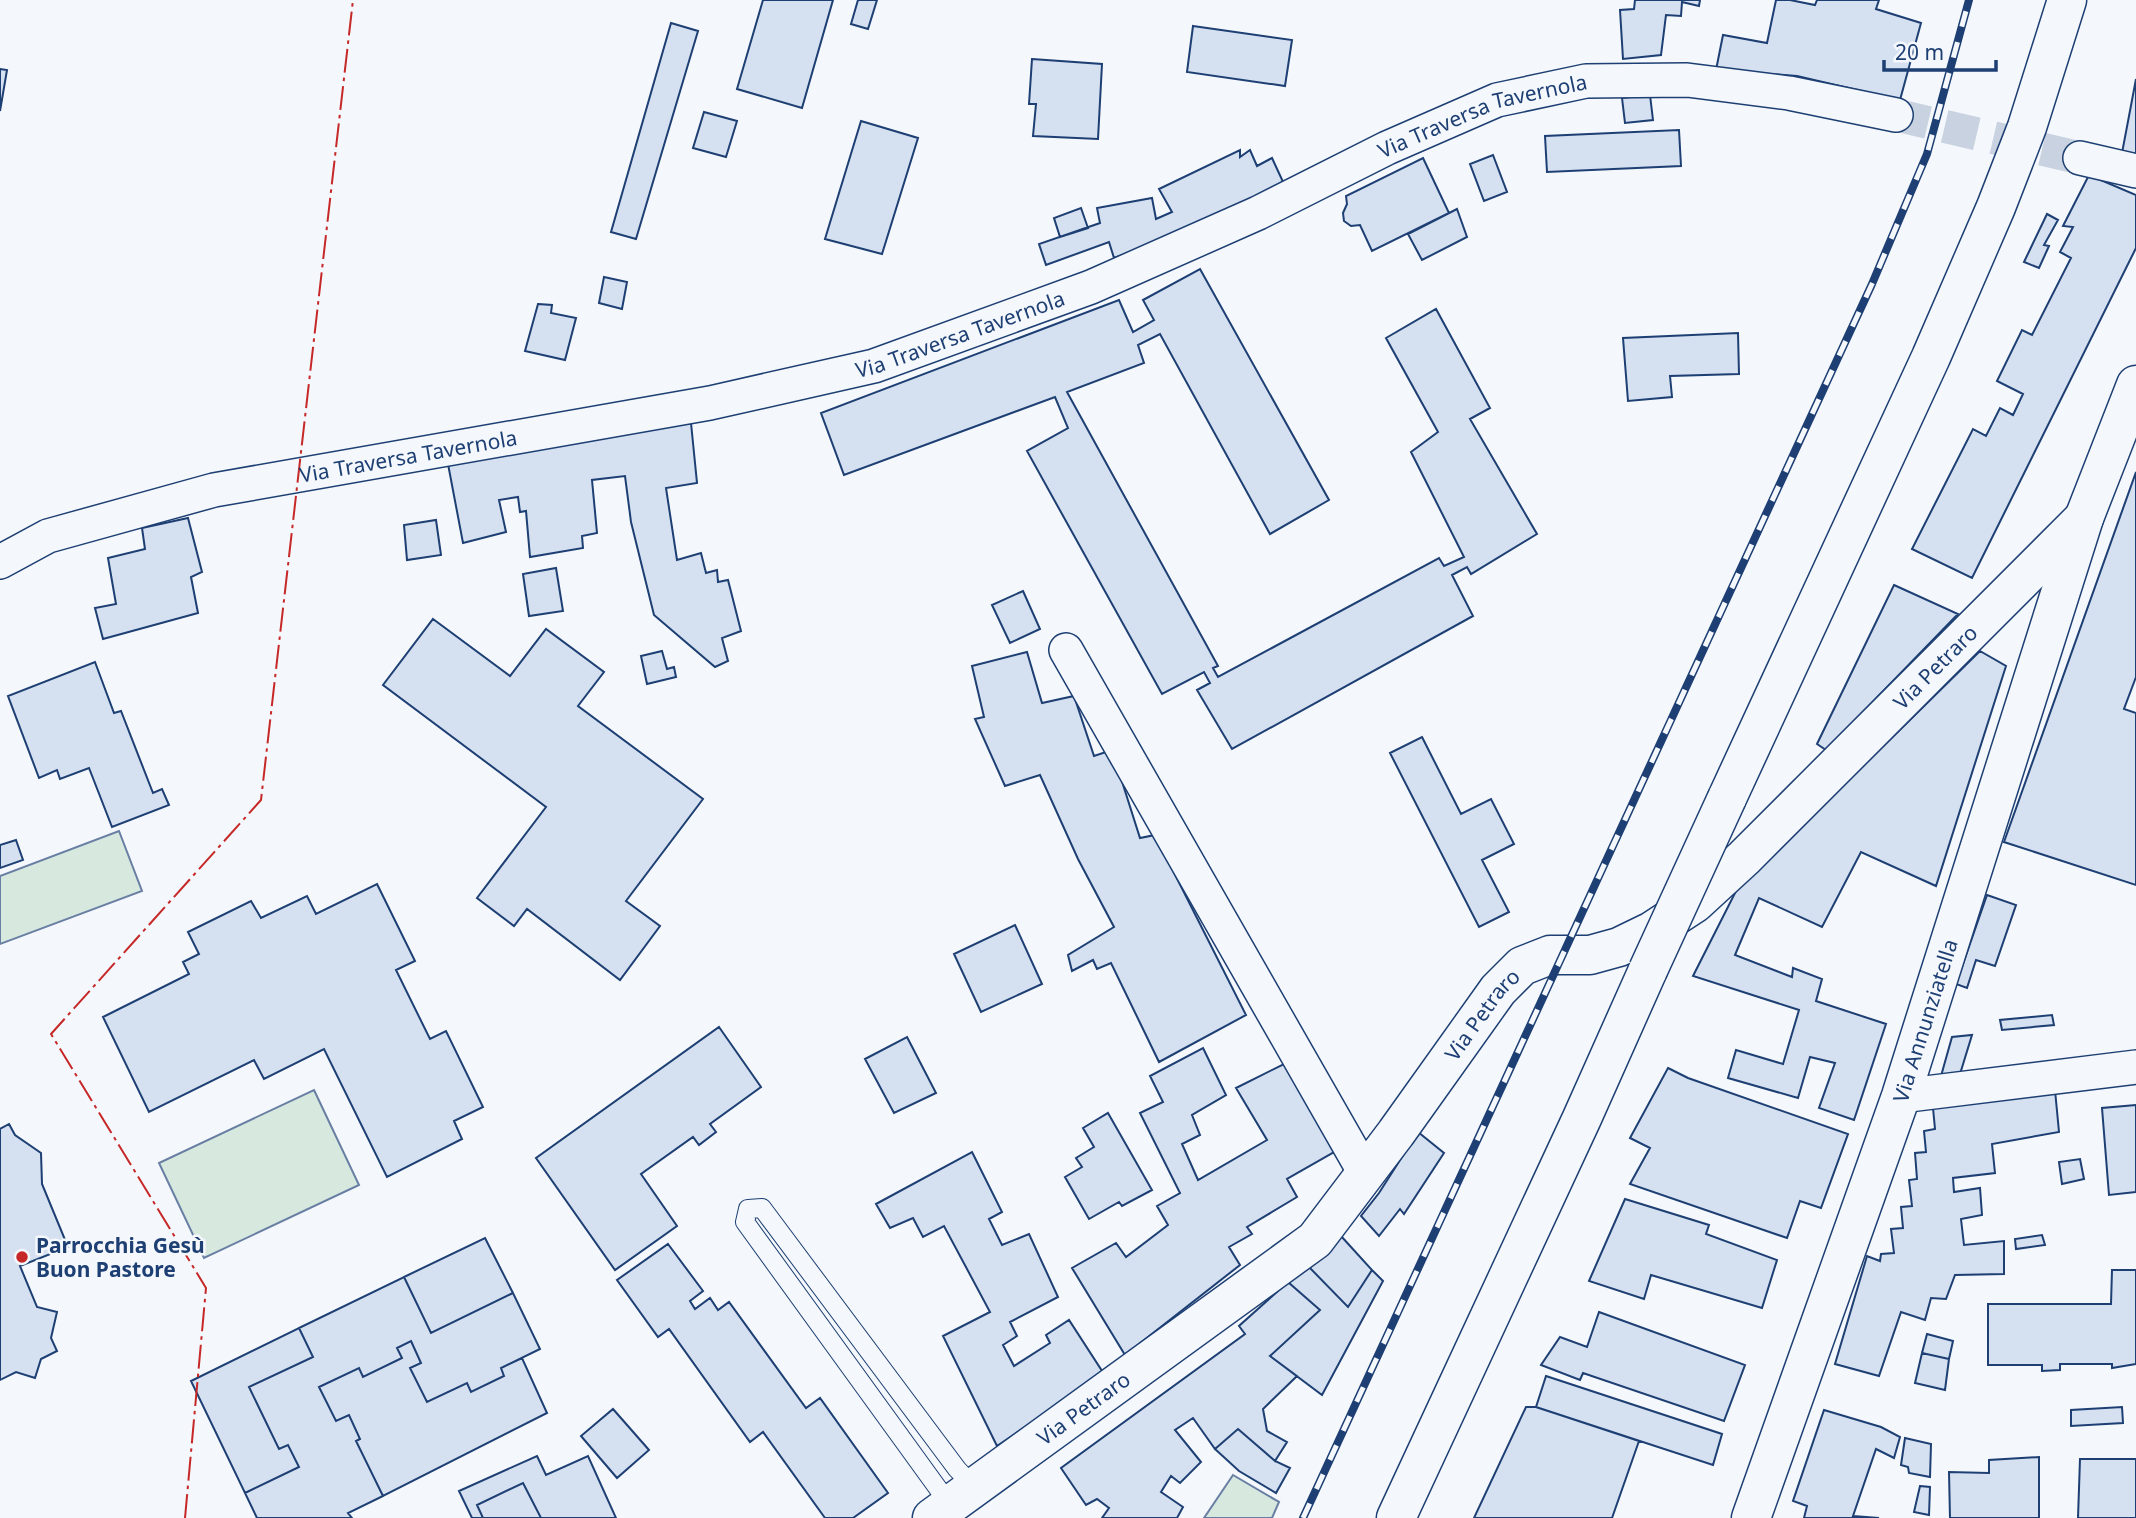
<svg xmlns="http://www.w3.org/2000/svg" width="2136" height="1518" font-family="'Noto Sans',sans-serif">
<style>
.green{fill:#d7e8df;stroke:#687fa3;stroke-width:2}
.building{fill:#d5e0f0;stroke:#1d3f73;stroke-width:2}
.lines{fill:none;stroke-linecap:round;stroke-linejoin:round}
.street-tunnel{stroke:#c9d2e0;stroke-width:33;stroke-dasharray:33 17;stroke-linecap:butt}
.lane-casing{stroke:#1d3f73;stroke-width:20}
.street-casing{stroke:#1d3f73;stroke-width:36}
.secondary-casing{stroke:#1d3f73;stroke-width:41}
.highway-casing{stroke:#1d3f73;stroke-width:41}
.lane{stroke:#f4f7fb;stroke-width:18}
.street{stroke:#f4f7fb;stroke-width:33}
.secondary{stroke:#f4f7fb;stroke-width:38}
.highway{stroke:#f4f7fb;stroke-width:38}
.rail-casing{stroke:#1d3f73;stroke-width:8}
.rail{stroke:#f4f7fb;stroke-width:5;stroke-dasharray:16;stroke-linecap:butt}
.highway-bridge-casing{stroke:#1d3f73;stroke-width:41;stroke-linecap:butt}
.highway-bridge{stroke:#f4f7fb;stroke-width:38}
.power{stroke:#c62828;stroke-width:2;stroke-dasharray:24 5 3.5 5;stroke-linecap:butt}
.poi-dot{fill:#c62828;stroke:#f4f7fb;stroke-width:2.5}
.labels{text-anchor:middle;dominant-baseline:central;stroke-width:5;stroke-linejoin:round;paint-order:stroke}
.street-label{font-size:21px;fill:#1d3f73;stroke:#f4f7fb}
.poi-label{font-size:21px;font-weight:bold;fill:#1d3f73;stroke:#f4f7fb;text-anchor:start}
</style>
<rect width="100%" height="100%" fill="#f4f7fb"/>
<path class="green" d="M119,831L142,891L0,944V876Z
M314,1090L359,1185L204,1258L159,1163Z
M1233,1475L1279,1502L1272,1518H1204Z"/>
<path class="building" d="M763,0H833L802,108L737,89Z
M858,0H877L868,29L851,24Z
M1635,0H1700L1699,6L1682,2L1681,16L1666,15L1661,55L1623,59L1620,10L1634,9Z
M1776,0H1790L1815,5L1817,0H1879L1876,9L1921,23L1900,100L1797,76L1716,70L1723,35L1767,43Z
M671,23L698,31L636,239L611,232Z
M1193,26L1292,40L1285,86L1187,72Z
M1032,59L1102,64L1098,139L1033,136L1036,104H1029Z
M0,69L7,70L0,111Z
M2136,79V154L2122,153Z
M1650,95L1653,120L1625,123L1622,98Z
M704,112L737,121L726,157L693,148Z
M861,121L918,138L882,254L825,239Z
M1679,130L1681,166L1547,172L1545,136Z
M1240,150V157L1250,150L1257,166L1272,158L1284,184L1180,234L1114,258L1109,242L1046,265L1039,244L1100,223L1097,208L1152,198L1156,219L1172,212L1159,189Z
M1493,155L1507,192L1484,201L1470,164Z
M1423,158L1449,213L1372,251L1360,225L1351,226L1344,221L1343,213L1347,204L1346,196Z
M2089,175L2136,195V248L1972,578L1912,549L1973,429L1986,436L2000,408L2013,415L2023,394L1997,381L2022,330L2032,335L2071,258L2060,252L2073,227L2063,226Z
M1081,208L1088,228L1060,237L1054,218Z
M1457,209L1467,237L1422,260L1408,234Z
M2047,214L2058,220L2044,245L2049,246L2039,268L2024,262Z
M1200,269L1329,500L1270,534L1160,334L1138,345L1144,363L1067,392L1218,666L1213,668L1218,677L1439,558L1444,566L1464,557L1411,452L1438,432L1386,338L1436,309L1490,408L1470,419L1537,534L1471,574L1467,567L1452,575L1473,616L1232,749L1197,690L1210,683L1204,672L1162,694L1027,451L1068,428L1055,397L844,475L821,413L1119,300L1133,332L1154,320L1143,300Z
M604,277L627,282L622,309L599,303Z
M538,304L552,305L551,313L576,318L565,360L525,351Z
M1738,333L1739,374L1670,376L1672,397L1628,401L1623,338Z
M691,423L697,483L666,488L677,560L701,553L706,573L717,570L718,582L728,580L741,631L722,638L728,661L715,667L654,615L631,522L625,476L592,480L597,533L582,536L583,548L530,557L526,511L520,512L518,497L499,500L506,532L463,543L448,464L620,430Z
M2136,472V677L2124,709L2136,713V885L2004,842Z
M188,518L202,572L191,577L198,613L103,639L95,608L116,604L108,558L145,549L142,528Z
M436,520L441,555L407,560L404,525Z
M556,568L563,611L529,616L523,574Z
M1894,585L1958,614L1826,750L1817,744Z
M1023,591L1040,629L1010,643L992,605Z
M433,619L510,676L546,629L604,672L578,706L703,799L626,901L660,926L620,980L527,909L514,926L477,898L546,807L383,685Z
M662,651L667,669L674,667L676,677L647,684L641,656Z
M1980,651L2006,666L1936,886L1861,852L1822,927L1759,898L1735,955L1792,977L1793,968L1822,979L1816,1001L1886,1024L1854,1120L1819,1108L1835,1063L1810,1057L1798,1098L1728,1078L1736,1050L1783,1064L1799,1010L1693,976L1736,891Z
M1027,652L1042,703L1074,696L1094,756L1112,750L1140,838L1155,835L1246,1015L1159,1062L1111,963L1097,969L1093,960L1072,971L1068,955L1114,927L1078,859L1040,775L1005,786L975,719L984,717L972,666Z
M95,662L114,713L121,711L153,793L162,789L169,805L112,827L89,768L60,779L57,770L39,778L8,696Z
M1422,737L1461,814L1491,799L1514,844L1482,860L1509,912L1479,927L1390,753Z
M16,840L23,860L0,868V845Z
M377,884L415,961L396,970L430,1039L446,1031L483,1107L454,1121L462,1139L387,1177L324,1049L264,1079L254,1060L149,1112L103,1017L189,974L183,962L199,954L188,932L251,901L261,918L307,896L316,914Z
M1987,895L2016,905L1995,966L1976,960L1967,988L1956,984Z
M1015,925L1042,984L981,1012L954,954Z
M2052,1015L2054,1025L2002,1030L2000,1020Z
M719,1027L761,1087L710,1124L716,1132L699,1145L693,1137L641,1174L677,1226L615,1270L536,1158Z
M1972,1035L1960,1074L1941,1076L1952,1037Z
M907,1037L936,1093L894,1113L865,1059Z
M1203,1048L1226,1095L1192,1115L1200,1135L1182,1144L1198,1180L1267,1140L1236,1088L1286,1063L1334,1152L1287,1179L1297,1197L1247,1227L1252,1234L1229,1247L1240,1265L1125,1355L1072,1268L1116,1243L1126,1257L1168,1225L1157,1206L1180,1193L1140,1113L1163,1102L1150,1076Z
M1668,1068L1688,1078L1848,1134L1821,1208L1800,1201L1787,1238L1630,1184L1650,1148L1630,1138Z
M2055,1090L2059,1132L1992,1144L1995,1173L1953,1178L1954,1192L1980,1188L1982,1215L1961,1219L1964,1245L2004,1241V1274L1955,1275L1946,1299L1931,1298L1925,1320L1901,1312L1879,1376L1835,1364L1867,1256L1880,1261L1881,1254L1894,1253L1891,1229L1903,1228L1901,1207L1912,1206L1909,1180L1917,1179L1915,1153L1926,1152L1924,1131L1935,1129L1933,1108Z
M2136,1105V1192L2109,1195L2102,1108Z
M1108,1113L1152,1190L1122,1206L1119,1202L1089,1219L1065,1177L1082,1167L1076,1158L1094,1147L1083,1128Z
M9,1124L15,1135L41,1153L42,1184L68,1247L20,1266L37,1307L57,1312L51,1338L57,1351L41,1359L35,1378L16,1372L0,1380V1129Z
M1418,1132L1444,1153L1404,1214L1400,1209L1379,1236L1361,1216L1379,1193Z
M972,1152L1002,1212L989,1219L1002,1245L1029,1234L1058,1297L1010,1322L1017,1336L1003,1345L1014,1366L1050,1343L1046,1335L1069,1320L1104,1374L997,1446L943,1336L990,1312L944,1226L923,1237L913,1218L890,1228L876,1204Z
M2080,1159L2084,1179L2062,1184L2059,1162Z
M1625,1199L1709,1225L1706,1234L1777,1260L1762,1308L1651,1275L1644,1299L1589,1281Z
M2042,1235L2045,1245L2016,1249L2015,1239Z
M1341,1236L1372,1270L1348,1307L1309,1267Z
M485,1238L513,1293L431,1333L404,1277Z
M668,1244L703,1291L690,1301L695,1309L710,1298L718,1310L729,1302L806,1408L820,1398L888,1493L853,1518H825L763,1432L750,1442L669,1329L658,1337L617,1280Z
M1309,1267L1348,1307L1372,1270L1383,1281L1322,1395L1270,1356L1320,1310L1288,1282Z
M2112,1270H2136V1364L2112,1368V1364H2060V1370L2042,1371V1365H1988V1304H2111Z
M404,1277L431,1333L513,1293L540,1349L501,1368L504,1376L471,1392L467,1383L427,1402L410,1368L421,1363L411,1341L397,1348L402,1358L363,1377L359,1368L319,1387L336,1421L349,1415L360,1439L356,1441L383,1496L348,1513L352,1518H257L245,1493L299,1467L288,1445L279,1449L249,1387L313,1357L299,1328Z
M1288,1282L1320,1310L1270,1356L1297,1376L1263,1409L1267,1431L1287,1442L1275,1461L1238,1429L1215,1449L1193,1418L1175,1430L1201,1462L1180,1483L1171,1476L1161,1492L1183,1507L1177,1518H1102L1109,1508L1097,1499L1086,1505L1061,1468L1245,1334L1239,1326Z
M1599,1312L1745,1365L1724,1421L1583,1373L1580,1380L1541,1365L1560,1337L1587,1347Z
M299,1328L313,1357L249,1387L279,1449L288,1445L299,1467L245,1493L191,1381Z
M1927,1334L1953,1341L1949,1359L1922,1353Z
M411,1341L421,1363L410,1368L427,1402L467,1383L471,1392L504,1376L501,1368L522,1358L547,1413L383,1496L356,1441L360,1439L349,1415L336,1421L319,1387L359,1368L363,1377L402,1358L397,1348Z
M1922,1353L1949,1359L1945,1390L1915,1383Z
M1546,1376L1722,1434L1713,1465L1536,1407Z
M1526,1407H1536L1639,1441L1612,1518H1474Z
M2122,1407L2123,1423L2071,1426V1410Z
M613,1409L649,1450L617,1478L581,1436Z
M1824,1410L1881,1427L1900,1437L1894,1458L1876,1449L1853,1516L1879,1518H1804L1807,1506L1793,1501Z
M1238,1429L1275,1461L1290,1468L1276,1493L1239,1471L1215,1449Z
M1905,1438L1931,1444L1930,1477L1909,1473L1908,1467L1901,1465Z
M537,1456L546,1475L588,1456L616,1518H541L523,1483L477,1505L483,1518H472L459,1491Z
M2039,1457V1518H1950L1949,1472L1989,1473V1460Z
M2080,1459H2136V1518H2078Z
M523,1483L541,1518H483L477,1505Z
M1920,1486L1930,1487L1929,1515L1914,1512Z"/>
<g class="lines">
<path class="street-tunnel" d="M1896,115L2080,158"/>
<defs>
<path id="lane" d="M950,1505L745,1222L748,1209L762,1208L957,1469L974,1487"/>
<g id="street">
<path d="M2080,158L2136,171"/>
<path id="s1" d="M0,562L48,536L214,490L710,403L874,366L1091,287L1258,213L1387,148L1497,100L1586,81L1687,80L1789,93L1896,115"/>
<path d="M1066,650L1365,1173"/>
<path d="M1901,1096L2136,1067"/>
</g>
<g id="secondary">
<path id="s2" d="M932,1518L1315,1240L1396,1133L1498,990L1522,966L1550,955H1590L1619,947L1652,931L1695,903L1744,858L2084,518"/>
<path id="s3" d="M1751,1518L1901,1096L2084,518L2136,385"/>
</g>
<path id="highway" d="M1727,798L1931,357L1996,207L2027,127L2067,0
M1396,1518L1582,1118L1648,970"/>
</defs>
<use href="#lane" class="lane-casing"/>
<use href="#street" class="street-casing"/>
<use href="#secondary" class="secondary-casing"/>
<use href="#highway" class="highway-casing"/>
<use href="#lane" class="lane"/>
<use href="#street" class="street"/>
<use href="#secondary" class="secondary"/>
<use href="#highway" class="highway"/>
<defs>
<path id="rail" d="M1303,1518L1872,284L1927,154L1969,0"/>
</defs>
<use href="#rail" class="rail-casing"/>
<use href="#rail" class="rail"/>
<defs>
<path id="highway-bridge" d="M1648,970L1727,798"/>
</defs>
<use href="#highway-bridge" class="highway-bridge-casing"/>
<use href="#highway-bridge" class="highway-bridge"/>
<path class="power" d="M185,1518L206,1288L51,1034L261,800L353,0"/>
</g>
<circle class="poi-dot" cx="22" cy="1257" r="7"/>
<g class="labels">
<g class="street-label">
<text stroke="none"><textPath href="#s1" startOffset="1558">Via Traversa Tavernola</textPath></text>
<text stroke="none"><textPath href="#s1" startOffset="990">Via Traversa Tavernola</textPath></text>
<text stroke="none"><textPath href="#s1" startOffset="424">Via Traversa Tavernola</textPath></text>
<text stroke="none"><textPath href="#s2" startOffset="1342">Via Petraro</textPath></text>
<text stroke="none"><textPath href="#s2" startOffset="754">Via Petraro</textPath></text>
<text stroke="none"><textPath href="#s3" startOffset="527">Via Annunziatella</textPath></text>
<text stroke="none"><textPath href="#s2" startOffset="187">Via Petraro</textPath></text>
</g>
<g class="poi-label">
<text x="36" y="1245">Parrocchia Gesù<tspan x="36" dy="24">Buon Pastore</tspan></text>
</g>
</g>
<path d="M1884 60v10h112v-10" fill="none" stroke="#1d3f73" stroke-width="3.5"/>
<text x="1895" y="60" font-size="21" fill="#1d3f73" stroke="#f4f7fb" stroke-width="5" paint-order="stroke">20 m</text>
</svg>
